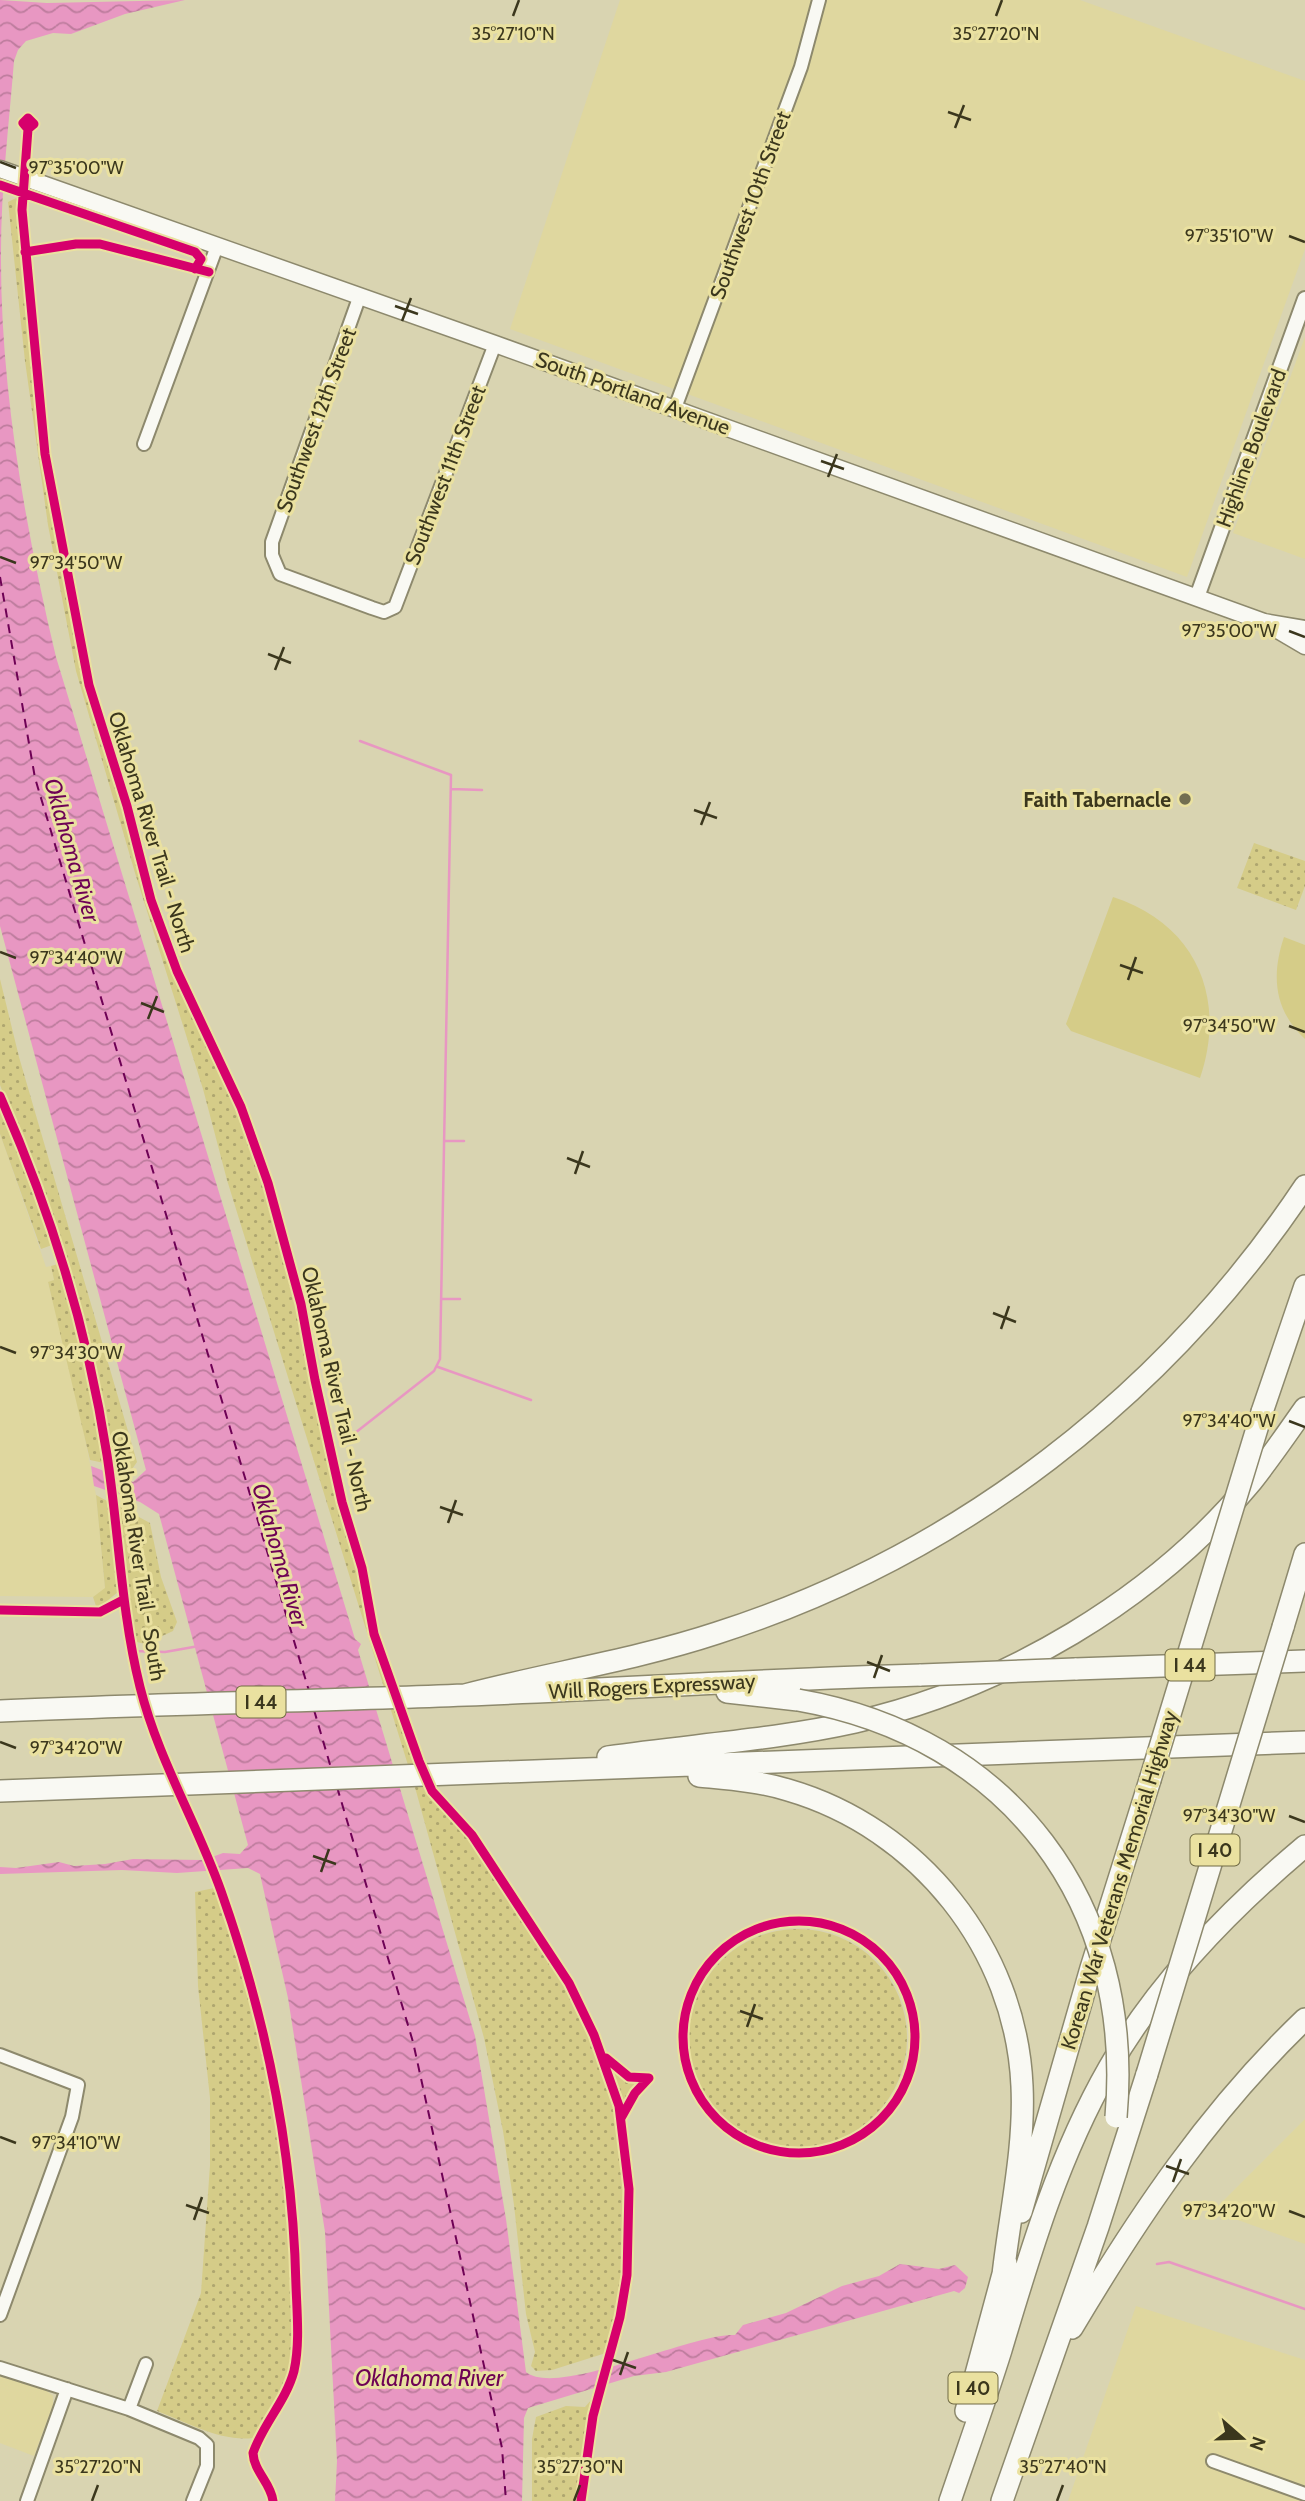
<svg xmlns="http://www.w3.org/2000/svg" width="1305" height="2501" font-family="Cabin,sans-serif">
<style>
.built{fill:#dfd79f}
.green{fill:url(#green-dots)}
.pitch{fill:#d5cc88}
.water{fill:url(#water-waves)}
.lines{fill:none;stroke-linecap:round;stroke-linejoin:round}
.stream{stroke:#e897c2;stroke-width:2.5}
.ferry{stroke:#6e0255;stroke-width:2;stroke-dasharray:9 7;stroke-linecap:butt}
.minor-casing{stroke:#8d896d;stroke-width:16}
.tertiary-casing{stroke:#8d896d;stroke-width:18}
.secondary-casing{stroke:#8d896d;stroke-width:19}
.motorway-casing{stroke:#8d896d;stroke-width:24}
.minor{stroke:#f9f9f3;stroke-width:12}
.tertiary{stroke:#f9f9f3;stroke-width:14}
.secondary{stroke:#f9f9f3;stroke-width:16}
.motorway{stroke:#f9f9f3;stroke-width:21}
.motorway-bridge-casing{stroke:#8d896d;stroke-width:24;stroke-linecap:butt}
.motorway-bridge{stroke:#f9f9f3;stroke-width:21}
.cycleway-casing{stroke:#eae1a0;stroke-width:13}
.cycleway{stroke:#d6006c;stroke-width:9}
.ticks{fill:none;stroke:#3b371d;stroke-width:2.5}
.poi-dot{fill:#726e51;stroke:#eae1a0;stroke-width:2.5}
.labels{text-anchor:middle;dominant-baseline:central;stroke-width:6;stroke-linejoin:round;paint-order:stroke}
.shield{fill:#eae1a0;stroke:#706a44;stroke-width:2}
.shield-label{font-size:19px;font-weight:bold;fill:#3b371d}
.street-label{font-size:21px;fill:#3b371d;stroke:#eae1a0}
.poi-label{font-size:21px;font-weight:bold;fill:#3b371d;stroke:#eae1a0;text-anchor:end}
.water-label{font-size:23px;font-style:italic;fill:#6e0255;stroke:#eae1a0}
.ticks-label{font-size:18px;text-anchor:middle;fill:#3b371d;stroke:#eae1a0;stroke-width:6;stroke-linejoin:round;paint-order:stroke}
</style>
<defs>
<pattern id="green-dots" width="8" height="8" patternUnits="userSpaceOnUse" patternTransform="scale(1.75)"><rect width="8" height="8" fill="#d5cc88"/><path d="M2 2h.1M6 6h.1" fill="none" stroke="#aea66f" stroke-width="1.8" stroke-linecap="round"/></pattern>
<pattern id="water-waves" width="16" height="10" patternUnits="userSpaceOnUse" patternTransform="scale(1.75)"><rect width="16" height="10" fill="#e897c2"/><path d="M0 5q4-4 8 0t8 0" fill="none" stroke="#bd7c9d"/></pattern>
</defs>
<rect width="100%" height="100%" fill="#d9d4b1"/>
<path class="built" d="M620,0H1080L1305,81V249L1187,577L510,329Z
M1305,337V559L1233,533Z
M0,1134L46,1267L51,1266L54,1280L48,1283L75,1387L96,1495L105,1589L93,1597L0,1596Z
M1305,2119V2244L1213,2211Z
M1136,2306L1305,2360V2501H1068Z
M0,2374L44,2389L53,2396V2405L34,2456L0,2443Z"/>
<path class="green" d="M18,197L40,444L82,671L166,955L241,1118L280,1233L300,1314L314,1396L364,1586L376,1654L427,1790L466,1833L560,1976L596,2046L618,2116L627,2233L619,2307L606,2353L552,2370L536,2371L531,2366L535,2352L526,2314L514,2205L503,2131L484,2038L416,1791L227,1180L203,1089L135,873L76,671L48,525L25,361L8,202Z
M1254,843L1305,861V886L1296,910L1237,888Z
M0,979L19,1057L137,1462L130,1472L111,1461L83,1326L56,1232L0,1085Z
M0,1104L52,1245L41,1249L0,1134Z
M58,1264L88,1376L104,1463L90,1460L48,1282L54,1280L51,1266Z
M96,1495L109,1502L118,1592L97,1609L93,1597L105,1588Z
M117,1505L150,1523L161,1577L177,1622L173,1631L145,1644L133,1641Z
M214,1888C245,1981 273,2075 286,2173C293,2233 292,2295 293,2355C287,2385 271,2414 253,2438C221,2442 186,2422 157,2411L201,2293L210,2165V2098L198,1986L195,1892Z
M689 2038a109 109 0 1 1 218 0a109 109 0 1 1-218 0Z
M610,2067L625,2078L643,2081L622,2106Z
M592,2399L578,2501H532V2439L536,2417L566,2406L585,2407Z"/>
<path class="pitch" d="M1113,897C1197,924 1227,999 1200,1078L1071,1031L1066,1024Z
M1284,937L1305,945V1039C1274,1010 1271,976 1284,937Z"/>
<path class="water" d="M0,0L47,3L185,0L125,14L71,34L53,33L26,41L18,50L14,61C9,124 1,189 1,252C0,386 25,527 56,657L355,1639L361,1644L358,1650L475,2036L506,2219L526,2372C557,2398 692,2333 735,2335L743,2325L786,2313L842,2286L879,2276L900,2264L939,2269L955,2265L968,2277L965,2288L959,2293L954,2291L666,2372L634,2376L528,2408L524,2418L522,2501H335L337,2461L325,2232L288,1998L260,1874L248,1868L177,1873L122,1870L0,1874V1867L16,1868L59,1862L74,1866L105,1864L133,1859L204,1860L223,1853L240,1854L248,1845L159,1514L140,1502L94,1486L91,1466L133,1482L146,1470L0,926Z"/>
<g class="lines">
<path class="stream" d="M451,789L482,790
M444,1141H464
M441,1299H460
M438,1367L531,1400
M341,1444L434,1371L440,1359L451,775L360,741
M133,1651L165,1652L199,1646
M1157,2264L1169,2262L1305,2309"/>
<path class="ferry" d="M0,577L35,778L309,1691
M314,1710L331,1768
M337,1787L413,2042L502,2448L506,2501"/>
<defs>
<path id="minor" d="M359,298L272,542V555L280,574L372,608L384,612L395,607L495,344
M675,408L801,67L819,0
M144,444L217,246
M0,2055L78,2085L72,2117L0,2315
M0,2368L129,2409L199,2438L207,2445V2466L193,2501
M129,2409L146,2364
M1213,2461L1305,2494
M27,2501L67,2389"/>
<path id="tertiary" d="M1197,597L1305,299"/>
<path id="secondary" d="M0,169L495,344L1264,622L1305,629
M1269,625L1305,646"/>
<path id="motorway" d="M1262,1412L1305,1286
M1283,1627L1305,1554
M1075,1669L1305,1661
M727,1692L798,1700
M465,1695C549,1673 635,1660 717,1633C958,1556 1165,1396 1305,1186
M0,1711C155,1704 311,1701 466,1695C618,1689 769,1679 921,1675
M608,1757C690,1745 774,1740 855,1722C1004,1688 1154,1600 1252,1481C1271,1457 1288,1432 1305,1408
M699,1776C729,1779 759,1781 788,1790C919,1828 1016,1949 1022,2086C1025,2148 1010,2213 1003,2275
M0,1791L1305,1742
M1021,2212L1091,1968L1150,1780
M1072,2328C1139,2215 1210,2110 1305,2019
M966,2411L1006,2263
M950,2501C967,2451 985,2401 1001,2350C1030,2253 1058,2157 1109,2068C1158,1982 1230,1909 1305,1846
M1002,2501L1098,2227L1147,2074"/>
</defs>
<use href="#minor" class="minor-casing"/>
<use href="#tertiary" class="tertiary-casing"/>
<use href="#secondary" class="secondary-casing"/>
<use href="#motorway" class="motorway-casing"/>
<use href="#minor" class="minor"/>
<use href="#tertiary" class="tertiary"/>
<use href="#secondary" class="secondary"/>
<use href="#motorway" class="motorway"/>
<defs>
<path id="motorway-bridge" d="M921,1675L1075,1669
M798,1700C1010,1737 1135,1904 1116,2117
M1150,1780L1262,1412
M1147,2074L1283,1627"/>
</defs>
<use href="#motorway-bridge" class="motorway-bridge-casing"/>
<use href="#motorway-bridge" class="motorway-bridge"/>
<defs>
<path id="cycleway" d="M28,129L23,123L28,118L34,124L28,129L22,210L45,454L89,685L127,806L151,900L177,971L241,1107L268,1183L301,1304L315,1380L342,1502L362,1568L374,1634L419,1761L432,1791L472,1835L569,1983L594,2035L619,2106L629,2189L627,2275L620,2317L593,2416L581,2501
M0,185L195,252L201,259L195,269
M25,252L76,244H100L209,272
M0,1096C50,1209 88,1333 107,1455C119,1533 121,1611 140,1687C158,1759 196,1821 221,1891C266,2018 293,2151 296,2286C297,2313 300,2344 294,2371C286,2401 263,2424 253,2453C254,2472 271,2483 273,2501
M0,1610L100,1612L123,1600
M683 2037a116 116 0 1 1 232 0a116 116 0 1 1-232 0Z
M606,2058L629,2077L649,2078L635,2093L621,2118"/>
</defs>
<use href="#cycleway" class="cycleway-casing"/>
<use href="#cycleway" class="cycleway"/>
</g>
<path class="ticks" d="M513,16L519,0M996,16L1002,0M948,112L971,120M955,128L964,105M0,162L16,168M1289,236L1305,242M395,306L418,314M402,321L411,298M821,461L844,469M828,477L837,454M0,557L16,563M1289,631L1305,637M268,654L291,663M275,670L284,647M694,810L717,818M701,825L710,802M0,952L16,958M1120,965L1143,973M1128,980L1136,957M141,1003L164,1012M148,1019L157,996M1289,1026L1305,1032M567,1158L590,1167M575,1174L583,1151M993,1313L1016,1322M1001,1329L1009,1306M0,1347L16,1353M1289,1421L1305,1427M440,1507L463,1515M448,1523L456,1500M867,1662L890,1671M874,1678L882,1655M0,1742L16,1748M1289,1816L1305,1822M313,1856L336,1864M321,1872L329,1849M740,2011L763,2019M747,2027L755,2004M0,2137L16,2143M1166,2166L1189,2174M1173,2182L1181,2159M186,2205L209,2213M1289,2211L1305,2217M194,2220L202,2197M613,2360L636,2368M620,2375L628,2352M92,2501L98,2485M574,2501L580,2485M1057,2501L1063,2485"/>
<circle class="poi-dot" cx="1185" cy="799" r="7"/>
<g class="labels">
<g class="shield">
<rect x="1165.5" y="1649.5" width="49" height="31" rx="5"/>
<rect x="236.5" y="1686.5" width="49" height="31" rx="5"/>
<rect x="1190.5" y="1834.5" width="49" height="31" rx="5"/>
<rect x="948.5" y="2372.5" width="49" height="31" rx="5"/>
</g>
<g class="shield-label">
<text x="1190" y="1665">I 44</text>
<text x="261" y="1702">I 44</text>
<text x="1215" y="1850">I 40</text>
<text x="973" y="2388">I 40</text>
</g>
<g class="street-label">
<text transform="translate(750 205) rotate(-70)">Southwest 10th Street</text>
<text transform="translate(633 393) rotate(20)">South Portland Avenue</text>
<text transform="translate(316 420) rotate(-70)">Southwest 12th Street</text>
<text transform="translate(1251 448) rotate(-70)">Highline Boulevard</text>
<text transform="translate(445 475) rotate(-69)">Southwest 11th Street</text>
<text transform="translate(152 832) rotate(73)">Oklahoma River Trail - North</text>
<text transform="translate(337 1389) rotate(77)">Oklahoma River Trail - North</text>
<text transform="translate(139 1556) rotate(81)">Oklahoma River Trail - South</text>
<text transform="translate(652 1686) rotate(-3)">Will Rogers Expressway</text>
<text transform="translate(1119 1880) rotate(-73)">Korean War Veterans Memorial Highway</text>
</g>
<g class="poi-label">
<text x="1171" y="799">Faith Tabernacle</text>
</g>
<g class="water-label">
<text transform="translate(72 850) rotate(74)">Oklahoma River</text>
<text transform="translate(280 1555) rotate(74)">Oklahoma River</text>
<text x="429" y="2378">Oklahoma River</text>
</g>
</g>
<g class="ticks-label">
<text x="996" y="40">35°27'20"N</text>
<text x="513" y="40">35°27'10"N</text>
<text x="76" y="174">97°35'00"W</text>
<text x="1229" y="242">97°35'10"W</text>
<text x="76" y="569">97°34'50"W</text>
<text x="1229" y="637">97°35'00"W</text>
<text x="76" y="964">97°34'40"W</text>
<text x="1229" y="1032">97°34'50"W</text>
<text x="76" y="1359">97°34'30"W</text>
<text x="1229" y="1427">97°34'40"W</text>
<text x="76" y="1754">97°34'20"W</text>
<text x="1229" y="1822">97°34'30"W</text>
<text x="76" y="2149">97°34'10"W</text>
<text x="1229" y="2217">97°34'20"W</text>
<text x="98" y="2473">35°27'20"N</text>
<text x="580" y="2473">35°27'30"N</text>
<text x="1063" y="2473">35°27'40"N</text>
</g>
<g transform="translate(1242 2438) rotate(110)" stroke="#eae1a0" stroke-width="5" paint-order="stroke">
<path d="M0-5L12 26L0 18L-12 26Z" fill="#3b371d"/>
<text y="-10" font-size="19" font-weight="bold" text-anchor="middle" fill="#3b371d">N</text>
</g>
</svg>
